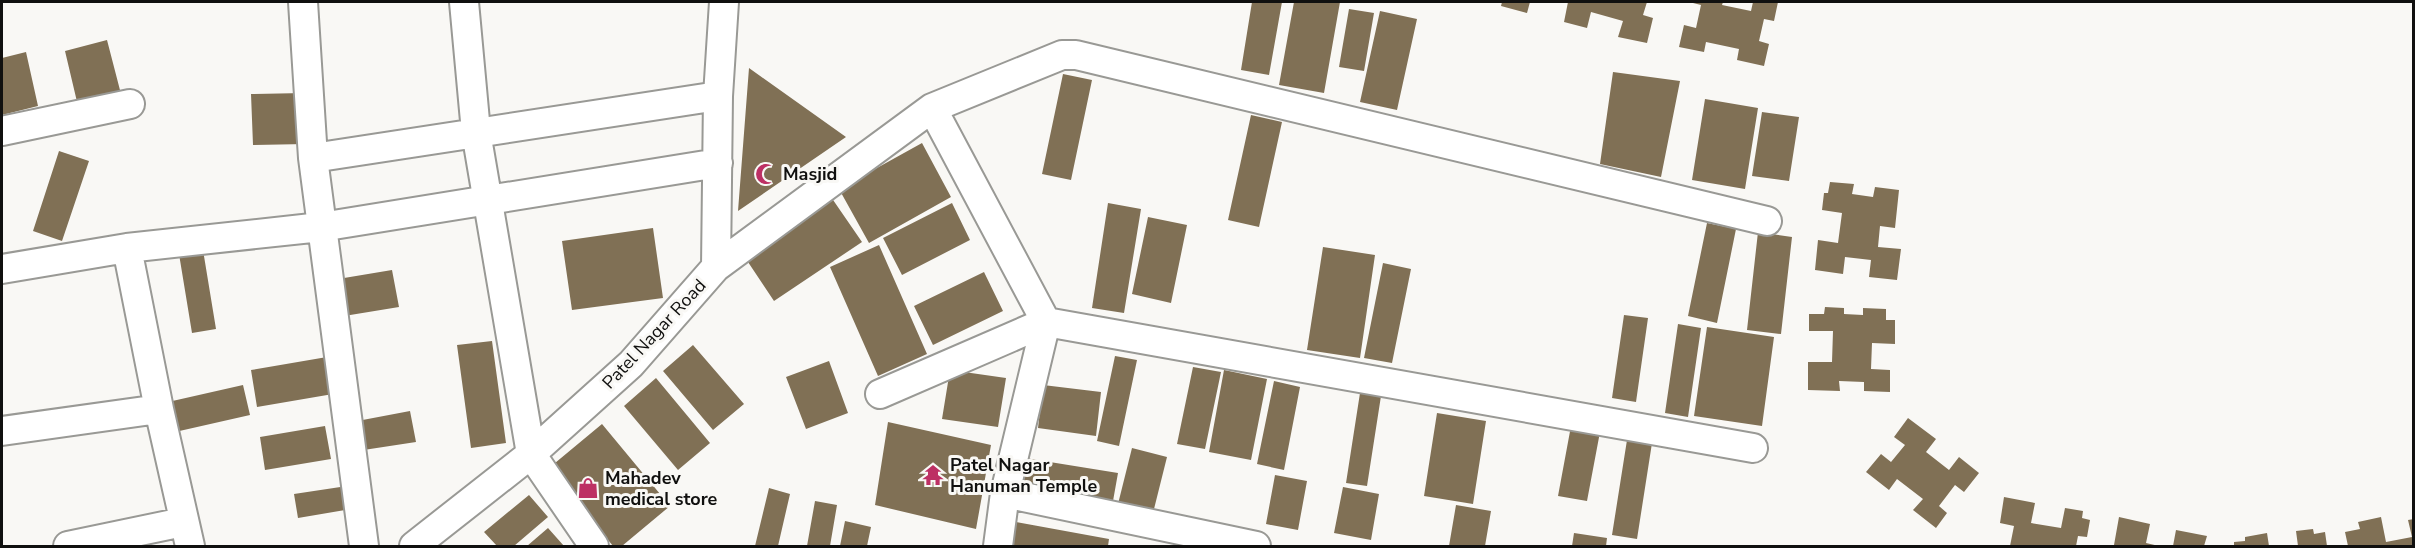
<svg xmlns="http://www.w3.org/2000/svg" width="2415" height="548" font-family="'Nunito Sans',sans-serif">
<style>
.building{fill:#807055}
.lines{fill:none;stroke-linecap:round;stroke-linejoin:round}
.minor-casing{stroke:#999995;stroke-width:32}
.minor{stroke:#fff;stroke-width:28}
.labels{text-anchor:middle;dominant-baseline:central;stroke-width:6;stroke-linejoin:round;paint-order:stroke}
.poi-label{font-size:18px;font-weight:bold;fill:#10100f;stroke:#f9f8f5;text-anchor:start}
.street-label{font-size:18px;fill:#10100f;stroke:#f9f8f5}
</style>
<rect width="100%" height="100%" fill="#f9f8f5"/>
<path class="building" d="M1252,2H1282L1269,75L1241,70Z
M1294,2H1340L1324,93L1279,85Z
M1502,2H1530L1527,13L1501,6Z
M1568,2H1647L1643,15L1653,18L1647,43L1618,37L1623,21L1591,12L1587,28L1564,22Z
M1689,2H1723L1722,5L1751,11L1753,2H1778L1774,21L1764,19L1759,41L1769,44L1764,66L1737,60L1739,49L1706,42L1704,52L1679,47L1684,25L1696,28L1701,5Z
M1349,9L1374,13L1364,71L1339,67Z
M1380,11L1417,19L1397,110L1360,102Z
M107,40L121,94L78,106L65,51Z
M26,52L38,106L2,115V58Z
M749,68L846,137L738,211Z
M1613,72L1680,81L1661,177L1600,164Z
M1063,74L1092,80L1071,180L1042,174Z
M304,93L306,144L253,145L251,94Z
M1705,99L1758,108L1745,189L1692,180Z
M1762,112L1799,117L1789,181L1752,176Z
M1251,115L1282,122L1259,227L1228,220Z
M922,143L951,197L869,243L839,189Z
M59,151L89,161L62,241L33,231Z
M1830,182L1854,184L1852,194L1873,197L1875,187L1899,190L1895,228L1880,226L1878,247L1901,249L1897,280L1869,277L1871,260L1845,257L1843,274L1815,270L1818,240L1838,243L1842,213L1822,210L1824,193H1828Z
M831,197L862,242L774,301L744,256Z
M952,203L970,240L902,275L883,238Z
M1108,203L1141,209L1124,313L1092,308Z
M1148,217L1187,225L1171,303L1132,294Z
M1707,223L1736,229L1717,323L1688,316Z
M653,228L663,298L572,310L562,241Z
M1758,232L1792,237L1781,334L1747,330Z
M879,245L927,354L878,376L830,267Z
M1323,247L1375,255L1360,358L1307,350Z
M203,250L216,329L192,333L179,254Z
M1383,263L1411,269L1392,363L1364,358Z
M392,270L399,307L338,317L332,280Z
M984,272L1003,311L933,345L914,306Z
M1825,307L1844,308V314L1863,315V308L1886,309V320H1895V344L1872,343L1871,369L1890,370V392L1864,391V382L1839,381L1840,391L1808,390V362H1832L1833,331H1809V314H1824Z
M1624,315L1648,318L1636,402L1612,398Z
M1678,324L1701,328L1688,417L1665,413Z
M1707,327L1774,337L1762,426L1694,416Z
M492,341L506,443L471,448L457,345Z
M693,345L744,404L713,430L663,371Z
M1115,356L1137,360L1119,446L1097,441Z
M327,357L333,394L257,407L251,370Z
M829,361L848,413L806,429L786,377Z
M1193,367L1221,372L1205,449L1177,444Z
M950,370L1006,378L998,427L942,419Z
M1224,370L1267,379L1251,460L1209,452Z
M656,378L710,443L678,470L624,406Z
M1274,381L1300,387L1284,470L1257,464Z
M243,385L250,415L175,432L168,402Z
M1043,385L1101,392L1096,436L1038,428Z
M1360,393L1381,396L1367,486L1346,483Z
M410,411L416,442L357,451L352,422Z
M1437,413L1486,421L1473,504L1424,496Z
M1908,418L1936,439L1926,452L1949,470L1959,457L1979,473L1964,492L1955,485L1939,506L1947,513L1936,528L1913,510L1923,499L1897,479L1889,490L1866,472L1881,454L1891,462L1905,445L1894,437Z
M888,422L991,445L976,529L875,505Z
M602,424L670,506L622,546H613L549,468Z
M325,426L331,459L265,470L260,437Z
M1571,426L1600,432L1587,501L1558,496Z
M1627,440L1652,443L1637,539L1612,535Z
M1132,448L1167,457L1153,513L1118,504Z
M1025,458L1118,473L1113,501L1020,486Z
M1275,475L1307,481L1298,530L1266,524Z
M347,486L351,509L298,518L294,494Z
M1343,487L1379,494L1371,540L1334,533Z
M769,488L790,494L778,546H755Z
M529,495L548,517L514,546H497L484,532Z
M2004,497L2035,503L2031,523L2061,528L2065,508L2083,511L2082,518L2090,520L2087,537L2078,536L2076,546H2010L2014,526L2000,523Z
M815,501L837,505L830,546H807Z
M1456,505L1491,511L1485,546H1449Z
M2119,517L2150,524L2146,543L2159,546L2114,545Z
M2381,517L2386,542L2412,537L2408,520L2414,519V546H2348L2345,532L2360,529L2358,522Z
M845,521L871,527L867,546H840Z
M1016,522L1109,539L1108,546H1011Z
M548,528L564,546H527Z
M2313,529L2314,534L2325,532L2327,546H2298L2296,531Z
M2176,530L2207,536L2204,546H2173Z
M1574,533L1607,538L1606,546H1572Z
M2267,533L2269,546H2234V542L2245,541V537Z"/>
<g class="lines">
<defs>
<path id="minor" d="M303,2L313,158L364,546
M464,2L476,132L531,454L594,546
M932,108L1046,322L1005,493L998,546
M2,131L130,104
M313,158L718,96
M716,267L932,108L1062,55H1076L1767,221
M2,269L127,248L321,227L718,163
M880,394L1046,322L1753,448
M159,409L190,546
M2,431L159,409L127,248
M1005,493L1256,546
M68,546L183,522
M414,546L531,454L631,364L716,267L718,96L724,2"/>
</defs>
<use href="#minor" class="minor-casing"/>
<use href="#minor" class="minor"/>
</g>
<defs>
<symbol id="mosque-bare" viewBox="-9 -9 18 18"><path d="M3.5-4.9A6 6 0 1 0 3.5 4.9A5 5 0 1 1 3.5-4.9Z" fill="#bd3064" stroke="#f9f8f5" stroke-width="2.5" paint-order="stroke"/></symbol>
<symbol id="temple-bare" viewBox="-9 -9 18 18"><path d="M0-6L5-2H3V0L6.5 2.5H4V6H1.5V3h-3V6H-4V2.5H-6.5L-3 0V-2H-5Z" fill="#bd3064" stroke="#f9f8f5" stroke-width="2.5" paint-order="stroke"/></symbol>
<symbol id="shop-bare" viewBox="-9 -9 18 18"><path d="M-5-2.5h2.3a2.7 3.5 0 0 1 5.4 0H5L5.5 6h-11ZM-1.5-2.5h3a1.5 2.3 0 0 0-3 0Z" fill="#bd3064" stroke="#f9f8f5" stroke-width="2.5" paint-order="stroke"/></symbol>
</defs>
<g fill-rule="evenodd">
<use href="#mosque-bare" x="751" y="159" width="30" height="30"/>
<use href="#temple-bare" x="918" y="460" width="30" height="30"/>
<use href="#shop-bare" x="573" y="473" width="30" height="30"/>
</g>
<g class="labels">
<g class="poi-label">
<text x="783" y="174">Masjid</text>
<text x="950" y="465">Patel Nagar<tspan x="950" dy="21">Hanuman Temple</tspan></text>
<text x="605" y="478">Mahadev<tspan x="605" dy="21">medical store</tspan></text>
</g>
<g class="street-label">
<text transform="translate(654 334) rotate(-47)">Patel Nagar Road</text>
</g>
</g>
<rect width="2415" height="548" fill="none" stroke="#10100f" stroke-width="6"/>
</svg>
